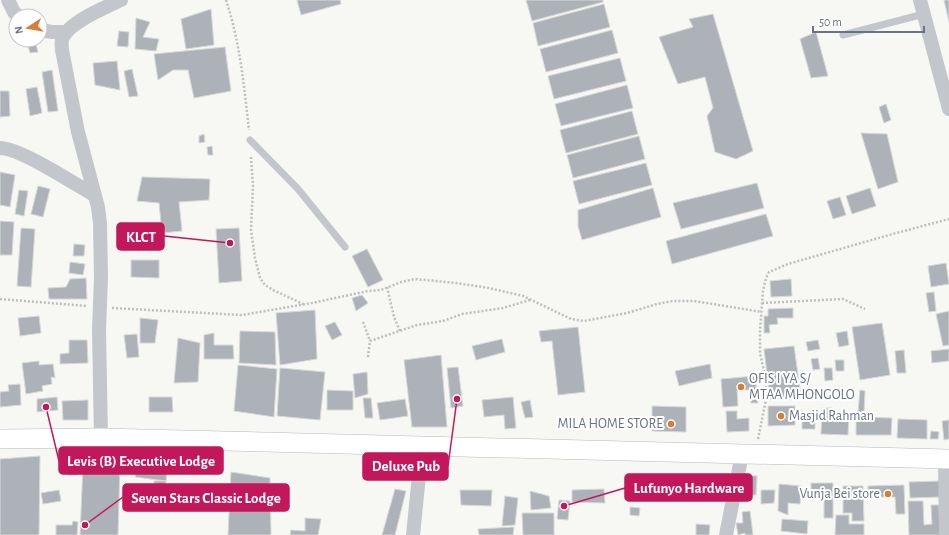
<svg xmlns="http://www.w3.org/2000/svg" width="949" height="535" font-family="'Alegreya Sans',sans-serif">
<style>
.building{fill:#acb2b8;stroke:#d8d9d7}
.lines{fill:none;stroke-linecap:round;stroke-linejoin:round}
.secondary-casing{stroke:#b6b9be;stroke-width:20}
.path{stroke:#bdbec1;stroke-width:2.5;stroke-dasharray:2 2;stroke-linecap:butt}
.lane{stroke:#c3c6ca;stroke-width:7}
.street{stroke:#c3c6ca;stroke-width:14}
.secondary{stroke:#fff;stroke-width:19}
.poi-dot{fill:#d67d36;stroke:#fff;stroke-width:1.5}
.labels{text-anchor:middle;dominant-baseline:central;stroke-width:4;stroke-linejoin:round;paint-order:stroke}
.poi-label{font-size:14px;fill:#687283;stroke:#fff;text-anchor:start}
.leader{fill:none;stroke:#c2185b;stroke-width:1.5}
.callout-dot{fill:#c2185b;stroke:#fff;stroke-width:1.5}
.callout{fill:#c2185b;stroke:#c2185b;stroke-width:1.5}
.callout-label{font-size:15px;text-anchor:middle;font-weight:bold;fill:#fff}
</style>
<rect width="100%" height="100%" fill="#f7f7f4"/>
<path class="building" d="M297,0H340L341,4L301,15Z
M526,0H603V2L532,21Z
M944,0H949V22Z
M604,4L610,27L538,46L533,23Z
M211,9L214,45L186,49L181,19Z
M713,14L753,151L736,159L715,152L707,116L713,108L705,77L678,84L659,37L693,27L689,19Z
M136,18L150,22L143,37L159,39L156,51L135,49Z
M612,30L618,53L546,72L540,49Z
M119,31L129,32L128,47L117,46Z
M816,32L828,76L811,78L800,39Z
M35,41L38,52L30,53L27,42Z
M225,47L231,91L194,98L188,70H173L158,80L154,54Z
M620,58L626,81L554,99L548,76Z
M117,61L120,90L95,85L93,63Z
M132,69L138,96L129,97L124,71Z
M52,70L58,111L48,112L42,72Z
M627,85L633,108L561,126L555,104Z
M37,87L42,113L30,116L26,89Z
M0,91H9L10,116L0,117Z
M886,104L891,120L884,123L879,107Z
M632,111L638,134L566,153L560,130Z
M861,133L887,134L898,182L878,189Z
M204,134L205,142L199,143V136Z
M639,136L645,159L573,178L567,155Z
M212,146L213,155H208L207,147Z
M646,163L652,185L579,204L573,181Z
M0,172L15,175L10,207L0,205Z
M142,177L210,179L209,200L179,202L182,231L162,233L159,203L137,201Z
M757,183L764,208L681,229L673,203Z
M38,186L50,189L43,217L31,214Z
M653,188L661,217L582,240L578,226V210Z
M870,188L876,206L852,214L846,196Z
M19,190L28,191L24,216L15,214Z
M840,197L846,215L833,219L827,201Z
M766,214L773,236L672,264L666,241Z
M0,221L14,222L12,255H0Z
M21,228L35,229L31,287L17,286Z
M239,228L242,281L219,283L216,229Z
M74,244L85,245L84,256H73Z
M367,249L383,280L368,287L352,256Z
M131,260H159V278L131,277Z
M70,262L85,264L83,275L69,273Z
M946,263L949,284L931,287L928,266Z
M86,278L87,299H49L48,288L66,287L70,279Z
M791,279L792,296L771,297L770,281Z
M934,292L936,311L929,312L926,293Z
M362,295L368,303L356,311L352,298Z
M793,308V318H777L778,324L769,325L770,333H764V316H768V309Z
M315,310L317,359L280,365L276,313Z
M949,311V345L943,346L936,314Z
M39,316L41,333L20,336L18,318Z
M140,318L158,320L155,343H140Z
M335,322L342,335L332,340L325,326Z
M882,323L890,375L860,380L852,327Z
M578,327L585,392L558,395L552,341L541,342L539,331Z
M240,331L275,332L276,365L239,363Z
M847,331L849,345L839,347L836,333Z
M214,333V345H233L234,359H204V335Z
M137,334L139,357L127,358L124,335Z
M178,338L200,343L198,382L174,383Z
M502,339L505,352L476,360L472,346Z
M69,340H87L88,363L60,364V354L69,353Z
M818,340L820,349L808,351L806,342Z
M794,346L801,396L770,399L764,349Z
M949,349V361L932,363L931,351Z
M904,350L906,373H897L895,351Z
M441,355L447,427H412L404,360Z
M818,358L820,369L813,370L811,359Z
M835,360H844V371H836Z
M39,361V365L53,364L55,378L51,377L52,384L42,386L43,391L26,394L22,363Z
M710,364L712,378L679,386L675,371Z
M238,365L277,369L274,417L234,411Z
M458,367L463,406L451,408L447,368Z
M280,368L325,372L320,420L277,416Z
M824,368H832L833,380L825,381Z
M367,372L368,394L355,398L353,374Z
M755,376L758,403H751L750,390H737L738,406L723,407L721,379Z
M20,384L21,405L0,407V392L9,391L8,385Z
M327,390L353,391V410H327Z
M860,390L865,391L864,413L858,412Z
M57,397L58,410L37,412V399Z
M149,397H172L173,412H149Z
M513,397L516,428L505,429L504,415L484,417L482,400Z
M363,398H371L373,418H365Z
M405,399L408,416L380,420L377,403Z
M88,400V420H63L62,401Z
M530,400L533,417L525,418L521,402Z
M652,406L686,407V432L652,431Z
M768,406H795V425L768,426Z
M822,408H832V415H849L848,435L821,434Z
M726,411H737V419L749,418V431L727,432Z
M856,417L892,418L891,435H856Z
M898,419L927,420V439L897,438Z
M949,420V439L944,440L942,421Z
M802,421H815V429H802Z
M931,431L939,432L938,439H930Z
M40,456L39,535H0V459Z
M67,462H78V475H68Z
M136,464H168L166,481L135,477Z
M83,465L120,466L118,535H80Z
M231,472L270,478L271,535H228Z
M742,475L757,476L756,495H741Z
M154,481H166V507H154Z
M940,481V497L910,498L909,482Z
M811,483H833V518H824V497H811Z
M779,484L801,486L800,504L788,503V515L778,511Z
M904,485L905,514H896L895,497H868V486Z
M843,486H863L864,521H852V513H843Z
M395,489L406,491L395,535H382Z
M604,489L605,503L572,502V490Z
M59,490L61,501L43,504L41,493Z
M460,490H492L491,506L461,505Z
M761,490H775L774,503L761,504Z
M530,491L549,496L551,508L531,510Z
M505,496L518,498L515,525L502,526Z
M559,500L570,501L568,520L557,519Z
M908,501H923L924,525L932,524L931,505H939L940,535H909Z
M630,507L640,508L639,516L630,515Z
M750,511L753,535H745V533L738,535L736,523H743L742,512Z
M522,513H554V535H523Z
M836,515H849V524H864V535H835Z
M305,518L321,519L318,535H290L291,530L305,531Z
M782,519L808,521L807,534L781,531Z
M73,521L78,522L77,535H56V525H72Z
M696,524L710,525L709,535H696Z
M514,527L513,535H479L478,529Z"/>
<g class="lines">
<defs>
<path id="secondary" d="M0,439L101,438L949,459"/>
</defs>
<use href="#secondary" class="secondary-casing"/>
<path class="path" d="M226,0C240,42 244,86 249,130
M251,157L253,186L251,230L255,258L260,278L265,285L273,290L303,304
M387,287L394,317L400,331
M0,299L87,306
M762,303L843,299L865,309
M112,308L242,315L312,303L368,291L381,290L401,282L415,279L456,283L489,288L523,296L571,319L584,321L627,313L657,304L673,301H694L762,312
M363,322L370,341
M368,357L370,341L417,325L443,321L462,314L503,308L530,300
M758,439L767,395L764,371L760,353V330L763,291L766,278L769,272L788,264L889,235L949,219"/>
<path class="lane" d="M843,35L924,14
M250,140L298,189L345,247"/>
<path class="street" d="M8,0L14,12L18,16
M920,0L949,109
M40,30L52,32H66
M0,148C20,148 73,183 94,195
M101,438L99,330L101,277L100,223L98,207L78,132L62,50C62,47 61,43 62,40C66,23 106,7 121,0
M945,459L946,535
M413,535L422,446
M726,535L742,454"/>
<use href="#secondary" class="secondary"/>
</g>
<g class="poi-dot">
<circle cx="741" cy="387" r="4"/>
<circle cx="781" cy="416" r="4"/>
<circle cx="671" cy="424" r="4"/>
<circle cx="888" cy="494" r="4"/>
</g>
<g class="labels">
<g class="poi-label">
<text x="749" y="379">OFIS I YA S/<tspan x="749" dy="16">MTAA MHONGOLO</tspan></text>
<text x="789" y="416">Masjid Rahman</text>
<text x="663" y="424" text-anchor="end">MILA HOME STORE</text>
<text x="880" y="494" text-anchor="end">Vunja Bei store</text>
</g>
</g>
<path class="leader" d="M230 243L164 236M46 407L59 461M457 399L448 466M564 506L625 488M85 525L123 497"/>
<g class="callout-dot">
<circle cx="230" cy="243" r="4"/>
<circle cx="46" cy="407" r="4"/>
<circle cx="457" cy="399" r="4"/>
<circle cx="564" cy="506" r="4"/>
<circle cx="85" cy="525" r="4"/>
</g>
<g class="callout">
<rect x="117" y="223" width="47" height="27" rx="4"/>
<rect x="59" y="447" width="164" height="27" rx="4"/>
<rect x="363" y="453" width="85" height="27" rx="4"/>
<rect x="625" y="474" width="127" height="27" rx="4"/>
<rect x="123" y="484" width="166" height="27" rx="4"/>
</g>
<g class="callout-label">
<text x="141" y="242">KLCT</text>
<text x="141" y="466">Levis (B) Executive Lodge</text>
<text x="406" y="471">Deluxe Pub</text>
<text x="689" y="493">Lufunyo Hardware</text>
<text x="206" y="503">Seven Stars Classic Lodge</text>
</g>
<g transform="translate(28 28) rotate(258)"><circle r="19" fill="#ffffff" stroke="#c3c7cd"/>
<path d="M0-3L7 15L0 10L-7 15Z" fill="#d67d36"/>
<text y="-6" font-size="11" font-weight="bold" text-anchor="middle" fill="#687283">N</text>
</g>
<path d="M813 26v6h111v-6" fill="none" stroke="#687283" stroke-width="2"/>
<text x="819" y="26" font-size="12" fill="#687283" stroke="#ffffff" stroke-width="3" paint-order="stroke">50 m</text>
</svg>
